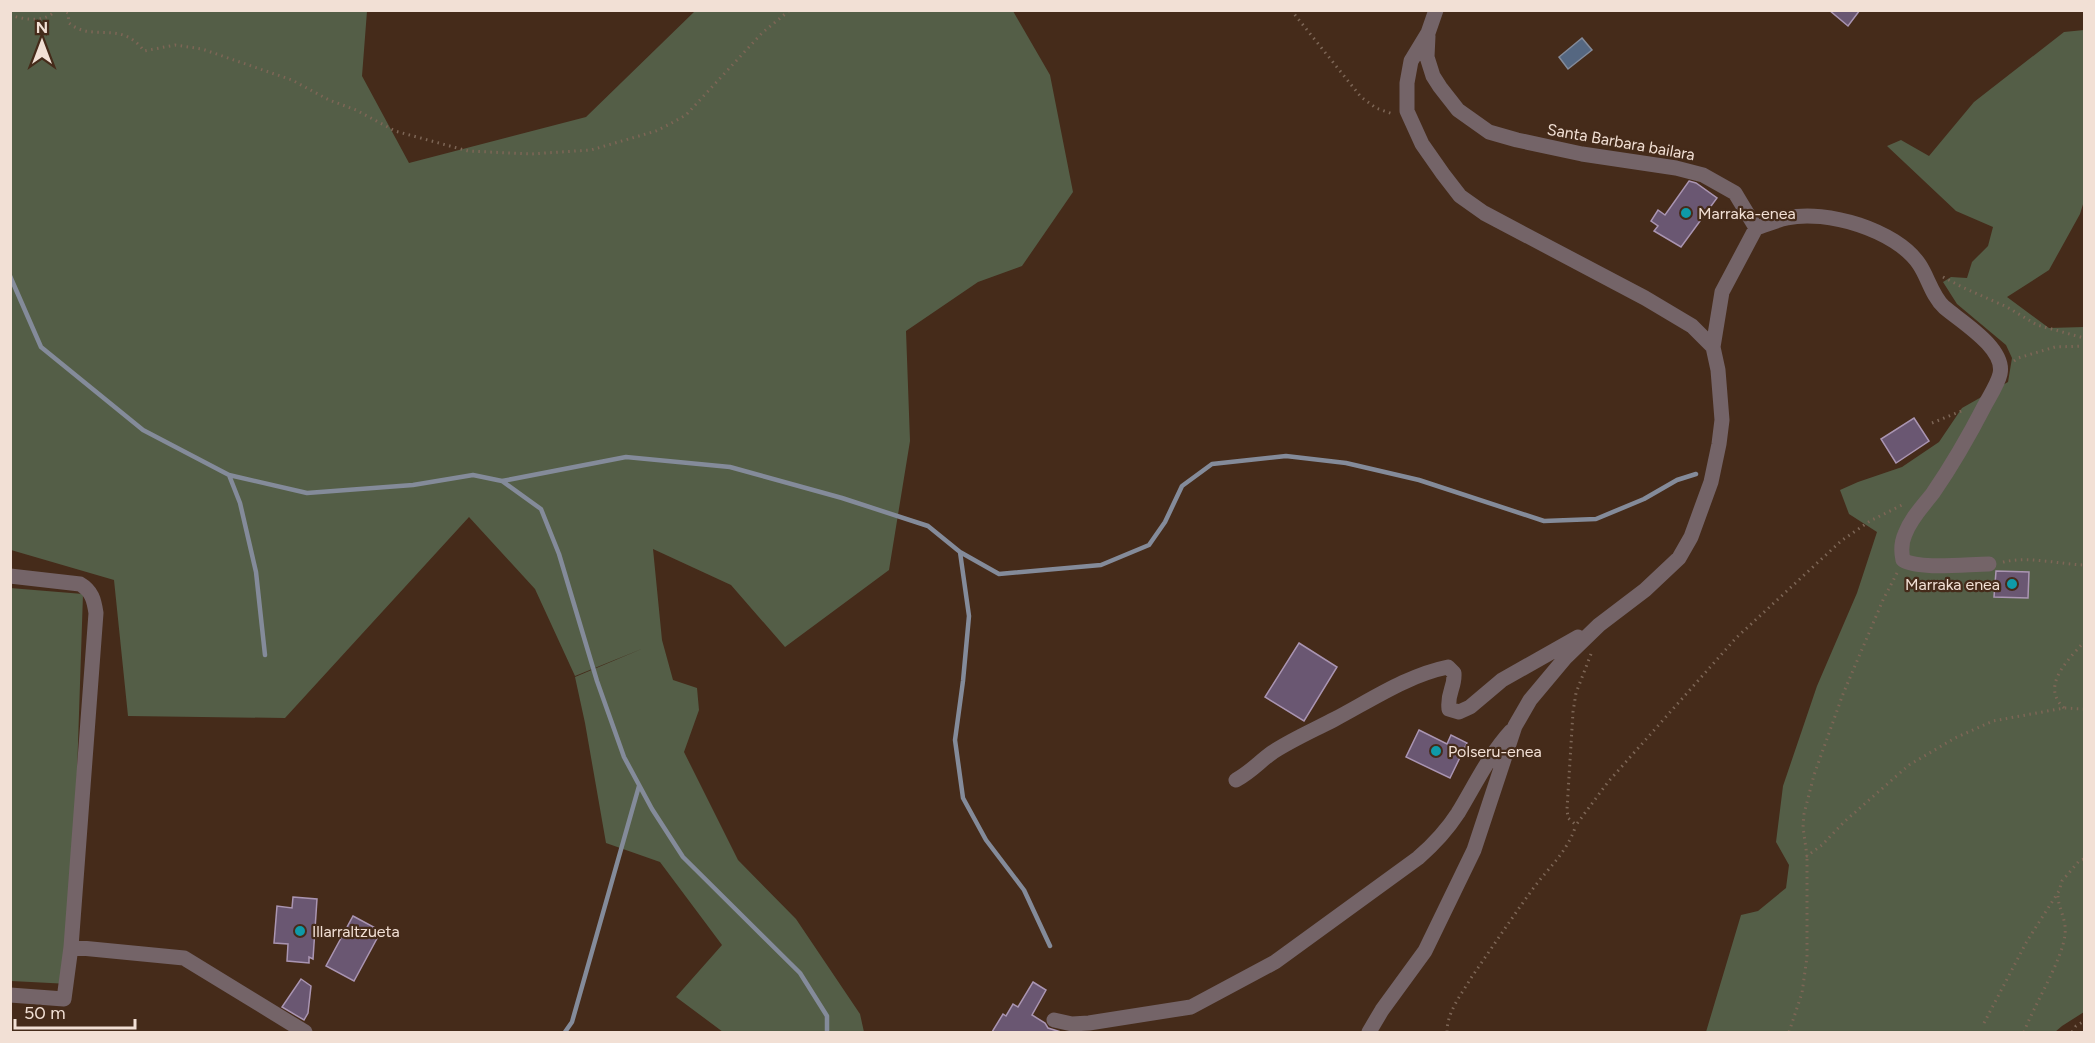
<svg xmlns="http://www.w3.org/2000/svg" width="2095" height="1043" font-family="Figtree,sans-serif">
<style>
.green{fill:#545e47}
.water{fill:#556781;stroke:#848b9a;stroke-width:1.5}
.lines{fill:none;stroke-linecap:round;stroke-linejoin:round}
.stream{stroke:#848b9a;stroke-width:4.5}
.building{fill:#6a5772;stroke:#aa95b2;stroke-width:1.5}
.path{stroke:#7d6656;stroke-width:3;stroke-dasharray:1.5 4.5;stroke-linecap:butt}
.minor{stroke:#746468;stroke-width:15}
.culture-dot{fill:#0f9aa8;stroke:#452b1a;stroke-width:2}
.labels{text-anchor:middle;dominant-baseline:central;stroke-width:4.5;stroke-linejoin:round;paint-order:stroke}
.street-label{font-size:16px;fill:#f2e0d5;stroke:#452b1a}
.poi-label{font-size:16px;fill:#f2e0d5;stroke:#452b1a;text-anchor:start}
</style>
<rect width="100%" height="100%" fill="#452b1a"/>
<path class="green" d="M10,11H367L362,76L409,163L586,117L695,11H1013L1050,75L1073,192L1022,266L978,282L906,331L910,441L889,570L785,647L731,585L653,549L662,640L673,680L697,688L699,710L684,752L738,860L796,919L860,1014L864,1032H723L676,997L722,945L660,862L606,843L585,723L575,677L644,648L575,676L535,589L469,517L285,718L128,716L114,580L11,550Z
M2084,30V201L2080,214L2049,270L2007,297L2049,328L2084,327V1012L2062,1026L2055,1032H1706L1741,915L1758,911L1786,888L1789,865L1776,842L1783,786L1817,686L1857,593L1877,532L1849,514L1840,490L1858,482L1902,467L1939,442L1962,408L2008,382L2012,358L2006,345L1957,304L1943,282L1951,277L1967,278L1972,262L1988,246L1993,227L1956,211L1887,146L1901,140L1929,156L1974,102L2064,32Z
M10,588L83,594L70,984L11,981Z"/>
<path class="water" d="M1582,38L1592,50L1568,69L1559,57Z"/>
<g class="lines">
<path class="stream" d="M10,276L41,347L143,430L229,475L307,493L413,485L473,475L502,481L541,509L559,554L597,681L624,757L652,809L683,857L800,973L827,1016V1032
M229,475L240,503L256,572L265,655
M502,481L626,457L730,467L842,498L928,526L960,552L969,616L963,681L955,740L963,798L986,840L1024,890L1050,946
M960,552L999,574L1101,565L1149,545L1165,522L1182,486L1212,464L1286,456L1346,463L1419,480L1544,521L1596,519L1644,499L1677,480L1696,474
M565,1032L572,1022L639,786"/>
</g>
<path class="building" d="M1829,10H1860L1848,26Z
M1689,181L1696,183L1717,198L1681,247L1654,231L1658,226L1651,221L1658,210L1665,215Z
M1914,418L1929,441L1896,463L1881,439Z
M1996,571L2029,572L2028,598L1994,597Z
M1299,643L1337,667L1304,721L1265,697Z
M1419,730L1447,744L1451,735L1467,743L1450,778L1406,757Z
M293,897L317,899L313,959L309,957V963L287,961L288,944L274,943L277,906L292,908Z
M353,916L381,931L354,981L326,966Z
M301,979L311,986L308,1013L304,1020L282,1007Z
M1033,982L1046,990L1032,1015L1045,1023L1048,1028L1061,1032H992L1003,1014L1006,1016L1013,1004L1018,1007Z"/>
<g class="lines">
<path class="path" d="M61,10L68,13L69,23C93,43 120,19 144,51L175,45L202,49L292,80L329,100L356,110L395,131L468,151L531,154L591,150L656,131L668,125L686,115L762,33L790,10
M1291,10L1361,97L1376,108L1393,114
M10,15C25,20 45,23 56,10
M1943,277L1964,288L2007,307L2037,325L2084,338
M2014,361L2018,358L2055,347L2084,346
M1932,423L1964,410
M2003,562C2029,556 2058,564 2084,565
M1897,573L1883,600L1843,694L1814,775L1804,814L1803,827L1807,856L1822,845L1844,822L1909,765L1955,738L1993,721L2064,708L2084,709
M1591,654L1576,693L1573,712L1567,809L1568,818L1576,825L1608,782L1736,638L1841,541L1870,521L1904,504
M2064,708C2040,686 2068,660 2084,642
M1984,1023L2027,941L2059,891L2062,881L2079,861L2084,859
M1447,1032C1447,1012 1461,995 1471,978C1491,949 1511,919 1532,890C1548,868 1567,853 1576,825
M1789,1032L1802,993L1807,957V856
M2024,1032C2034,1005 2063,959 2065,934C2067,919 2057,907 2058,893
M2072,1032L2076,1026L2084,1021"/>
<path class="minor" d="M1428,36L1427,57L1433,76L1440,87L1458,110L1489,132L1517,140L1582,154L1676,168L1703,175L1735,193L1756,228L1722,292L1713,347
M1756,228C1766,225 1777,220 1787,218C1826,209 1896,230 1919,264C1928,277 1932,296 1944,307C1960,321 2006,348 2000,374C1998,383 1991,394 1986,403C1970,434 1953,464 1933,493C1923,506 1911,518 1905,534C1901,543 1901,551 1903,560C1919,570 1968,564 1989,564
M10,576L80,584C92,591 94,600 96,613L71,947L64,999L10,995
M1236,780C1252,771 1260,761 1273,752C1293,739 1314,730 1335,719C1371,700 1408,675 1448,667L1454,673C1455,688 1447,692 1449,709L1459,712L1470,707L1502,680L1578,637
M71,947L184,958L305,1032
M1054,1020L1072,1024L1089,1023L1191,1007L1275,962L1418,858C1433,845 1447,830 1458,813C1475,785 1489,755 1511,731
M1369,1032L1382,1010L1425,951L1474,850L1515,726L1530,700L1566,657L1599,625L1645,590L1679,558L1691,537L1711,482L1719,444L1722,420L1718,370L1713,347L1692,326L1645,298L1484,213L1460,196L1443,174L1422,144L1407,111V83L1411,61L1428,33L1436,10"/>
</g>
<g class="culture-dot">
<circle cx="1686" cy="213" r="6"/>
<circle cx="2012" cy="584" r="6"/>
<circle cx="1436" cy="751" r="6"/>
<circle cx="300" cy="931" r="6"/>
</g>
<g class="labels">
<g class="street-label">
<text transform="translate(1621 142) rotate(10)">Santa Barbara bailara</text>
</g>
<g class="poi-label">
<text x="1698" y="213">Marraka-enea</text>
<text x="2000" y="584" text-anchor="end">Marraka enea</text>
<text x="1448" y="751">Polseru-enea</text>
<text x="312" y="931">Illarraltzueta</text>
</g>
</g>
<rect width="2095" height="1043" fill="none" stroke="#f2e0d5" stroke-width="24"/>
<g transform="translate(42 42)" stroke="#452b1a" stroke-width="4.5" paint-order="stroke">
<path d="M0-4.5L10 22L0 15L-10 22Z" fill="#f2e0d5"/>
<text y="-9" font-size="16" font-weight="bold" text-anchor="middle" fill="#f2e0d5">N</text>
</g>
<path d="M15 1019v9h120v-9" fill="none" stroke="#f2e0d5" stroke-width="3"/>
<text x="24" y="1019" font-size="18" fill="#f2e0d5" stroke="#452b1a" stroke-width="4.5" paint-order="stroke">50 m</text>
</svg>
